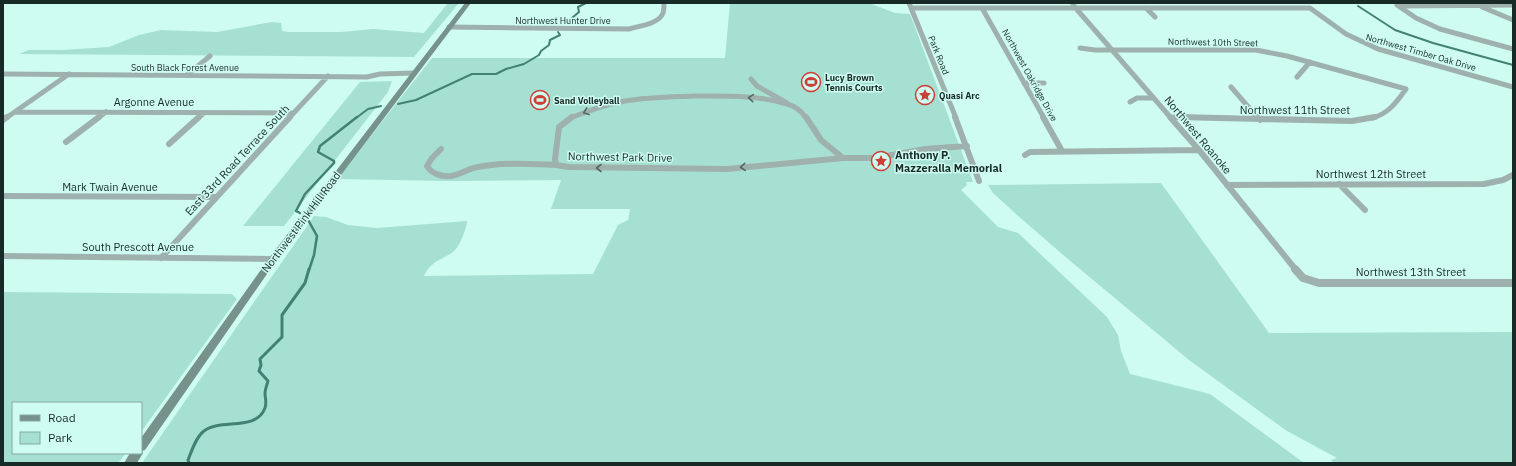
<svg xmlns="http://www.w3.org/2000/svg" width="1516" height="466" font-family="'IBM Plex Sans',sans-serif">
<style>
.green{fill:#a6e0d2}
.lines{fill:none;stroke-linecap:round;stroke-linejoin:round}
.stream-far2{stroke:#428274;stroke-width:2}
.stream-far1{stroke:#428274;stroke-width:2.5}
.stream{stroke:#428274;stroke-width:3}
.minor-far2{stroke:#9eb1ac;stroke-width:5}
.minor-far1{stroke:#9eb1ac;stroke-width:6}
.minor{stroke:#9eb1ac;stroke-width:8}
.secondary{fill:#76928b;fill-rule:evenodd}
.oneway{stroke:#546762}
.labels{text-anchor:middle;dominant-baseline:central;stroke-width:3;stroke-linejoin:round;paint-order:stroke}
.far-street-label{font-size:9px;fill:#182a26;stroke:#cefcf0}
.far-poi-label{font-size:9px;font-weight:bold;fill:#182a26;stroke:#cefcf0;text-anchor:start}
.street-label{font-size:11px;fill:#182a26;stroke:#cefcf0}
.poi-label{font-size:11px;font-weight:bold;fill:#182a26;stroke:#cefcf0;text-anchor:start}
</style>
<rect width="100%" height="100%" fill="#cefcf0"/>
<path class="green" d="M448,3H459L414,57L19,54L29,50H62L109,47L139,35L161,30L217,32L272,22L281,23L282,31L289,32H341L373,29L424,33Z
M730,3H869L895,13L910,14L973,182H966L967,185L961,190L998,227L1018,233L1107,317L1118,335L1121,351L1130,374L1210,394L1304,463H142L314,216L326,217L348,225L377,228L467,221C467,228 459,248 453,252C440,261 432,260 424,276L593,274L618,225L628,220L630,209H551L561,180L447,181L337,179L432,58H725Z
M392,81L388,92L284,226H243L360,82Z
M1161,183L1269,333L1513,332V463H1334L1331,460L1337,458L1287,431L1189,360L1062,254L1016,214L993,193L988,185Z
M3,292L232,294L237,299L141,432V403H13V453H126L118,463H3Z"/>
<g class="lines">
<path class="stream-far2" d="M1358,6L1395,30L1433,43L1513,65
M565,24L579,12L578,7L586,3
M398,104L416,100L472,74H496L506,69L524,64L539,55L541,51L549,45L550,40L560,35L558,32
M356,118L368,109L381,106"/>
<path class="stream-far1" d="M300,213L296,211L305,194L334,163V161L318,152L320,146L357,117
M307,218L317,236L314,255L309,270"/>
<path class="stream" d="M189,463L188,460C192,450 196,437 204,431C221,418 256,432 265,408C267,403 265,398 265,393C265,389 267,385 268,381L259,371L261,365L260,359L282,337V315L305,283L309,269"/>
<path class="minor-far2" d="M909,3L956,118
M1073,5L1171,118
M1397,5L1416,18L1440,29L1513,49
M1400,6L1513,5
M1482,7L1513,20
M911,8H1310L1346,34L1378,49L1513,87
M982,8L1044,118
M1146,8L1155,17
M449,27L629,29C639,26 659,24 663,13C664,10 664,6 664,3
M1080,48L1095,50H1256L1287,56L1406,89C1396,103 1388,114 1372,118
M3,74L367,77L380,74L414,73
M187,75L210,56
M1297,77L1310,62
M751,79L757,86L787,103
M1024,83H1044
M1231,87L1258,118
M1130,102L1137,98H1153
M15,112L293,113
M1171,117L1222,118
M6,118L69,74
M98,118L106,112
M198,118L204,113
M289,118L328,76
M570,118C588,111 606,104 625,101C649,97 672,97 696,96C726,96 758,95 787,104C795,106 802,112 806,118"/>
<path class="minor-far1" d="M955,117L979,181
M1043,117L1062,151
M1170,117L1199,150L1296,270
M1177,117L1352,121L1375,117
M1257,117L1260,120
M3,120L7,117
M66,142L99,117
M169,144L199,117
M441,149L432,158L427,166C432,174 442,177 451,176C460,175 469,168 478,167C504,162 530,164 556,165
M1025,155L1030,152L1199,150
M843,158H876L925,149L967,146
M556,165L569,167L727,169L843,158L821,140L806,117
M556,165L555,159L559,127L572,117
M1339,184L1365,210
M1227,185L1484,184L1503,180L1513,175
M3,196L216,197
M3,256L273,259
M161,258L290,117"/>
<path class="minor" d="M1295,269L1303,278L1319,283H1513"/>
<path class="secondary" d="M465,3H471L276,261L145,450L142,451L143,453L137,463H124L130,453H141V438L270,257Z"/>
</g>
<defs><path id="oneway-chevron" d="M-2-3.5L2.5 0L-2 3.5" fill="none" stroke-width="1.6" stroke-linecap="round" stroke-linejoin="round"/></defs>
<g class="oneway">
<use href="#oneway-chevron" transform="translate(751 98) rotate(-175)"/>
<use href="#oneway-chevron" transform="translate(586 112) rotate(160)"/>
<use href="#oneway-chevron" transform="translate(743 167) rotate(175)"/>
<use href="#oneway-chevron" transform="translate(599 168) rotate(-180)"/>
</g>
<defs>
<symbol id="stadium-ring" viewBox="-11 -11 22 22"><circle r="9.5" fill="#cefcf0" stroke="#cd3f36" stroke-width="1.5"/><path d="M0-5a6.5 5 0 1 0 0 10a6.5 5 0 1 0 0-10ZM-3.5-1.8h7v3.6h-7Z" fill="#cd3f36"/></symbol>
<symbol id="sight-ring" viewBox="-11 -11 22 22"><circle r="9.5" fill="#cefcf0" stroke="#cd3f36" stroke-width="1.5"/><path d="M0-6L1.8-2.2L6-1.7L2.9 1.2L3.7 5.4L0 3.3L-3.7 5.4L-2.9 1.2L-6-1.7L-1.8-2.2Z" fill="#cd3f36"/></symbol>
</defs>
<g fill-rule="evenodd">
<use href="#stadium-ring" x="800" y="71" width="22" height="22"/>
<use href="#sight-ring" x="914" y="84" width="22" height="22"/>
<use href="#stadium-ring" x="529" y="89" width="22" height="22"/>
<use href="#sight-ring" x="870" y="150" width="22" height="22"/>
</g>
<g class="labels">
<g class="far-street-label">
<text x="563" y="20">Northwest Hunter Drive</text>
<text transform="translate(1213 42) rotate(1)">Northwest 10th Street</text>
<text transform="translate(1421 52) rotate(16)">Northwest Timber Oak Drive</text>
<text transform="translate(939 55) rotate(68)">Park Road</text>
<text x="185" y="67">South Black Forest Avenue</text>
<text transform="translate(1030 75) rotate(61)">Northwest Oakridge Drive</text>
</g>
<g class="far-poi-label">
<text x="825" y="77">Lucy Brown<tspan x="825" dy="10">Tennis Courts</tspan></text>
<text x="939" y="95">Quasi Arc</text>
<text x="554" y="100">Sand Volleyball</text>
</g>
<g class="street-label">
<text x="154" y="102">Argonne Avenue</text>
<text x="1295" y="110">Northwest 11th Street</text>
<text transform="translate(1198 135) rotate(50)">Northwest Roanoke</text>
<text transform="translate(620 157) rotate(1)">Northwest Park Drive</text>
<text transform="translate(237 160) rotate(-47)">East 33rd Road Terrace South</text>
<text x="1371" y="174">Northwest 12th Street</text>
<text x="110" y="187">Mark Twain Avenue</text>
<text transform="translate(301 222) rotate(-53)">Northwest Pink Hill Road</text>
<text x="138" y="247">South Prescott Avenue</text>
<text x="1411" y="272">Northwest 13th Street</text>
</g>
<g class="poi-label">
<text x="895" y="155">Anthony P.<tspan x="895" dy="13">Mazzeralla Memorial</tspan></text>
</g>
</g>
<rect width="1516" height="466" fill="none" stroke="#182a26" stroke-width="8"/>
<rect x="12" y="402" width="130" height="52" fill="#cefcf0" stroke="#85a89f"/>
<rect x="20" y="415" width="20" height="6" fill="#76928b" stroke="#85a89f"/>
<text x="48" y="422" font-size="12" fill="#182a26">Road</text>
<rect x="20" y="432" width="20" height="12" fill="#a6e0d2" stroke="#85a89f"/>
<text x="48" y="442" font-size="12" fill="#182a26">Park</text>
</svg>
